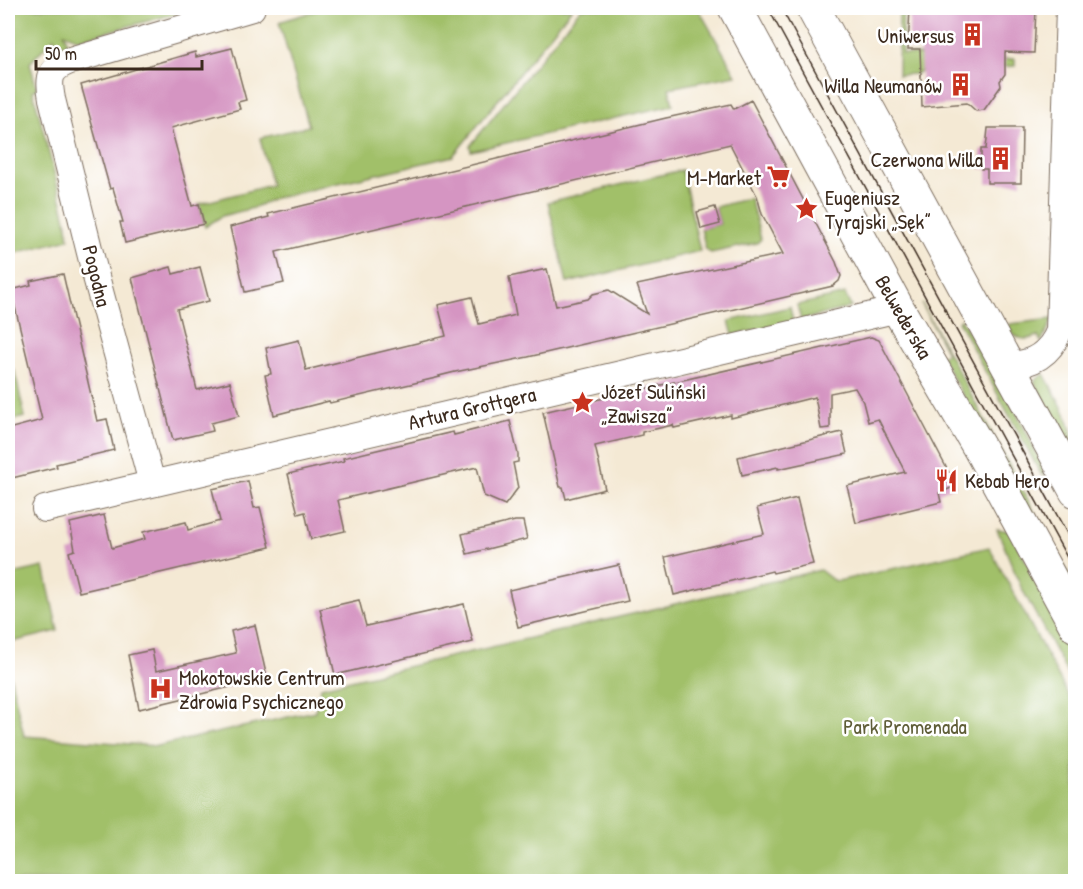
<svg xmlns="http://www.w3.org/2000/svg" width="1083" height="889" font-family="'Patrick Hand',sans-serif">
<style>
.green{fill:#a1c069;stroke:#6e7544;stroke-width:1.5}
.building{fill:#d595c2}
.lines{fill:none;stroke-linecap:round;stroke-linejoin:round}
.minor-casing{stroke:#7c6d5e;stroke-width:28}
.major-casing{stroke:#7c6d5e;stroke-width:35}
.minor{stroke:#fff;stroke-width:26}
.major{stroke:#fff;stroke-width:33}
.tram{stroke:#3b2a1e;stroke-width:1.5}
.labels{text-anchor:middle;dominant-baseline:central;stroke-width:5;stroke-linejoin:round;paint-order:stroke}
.poi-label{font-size:21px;fill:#3b2a1e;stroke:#fff;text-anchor:end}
.street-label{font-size:21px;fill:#3b2a1e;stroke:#fff}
.park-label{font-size:21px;fill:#5f5e38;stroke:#fff}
</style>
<rect width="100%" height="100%" fill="#fff"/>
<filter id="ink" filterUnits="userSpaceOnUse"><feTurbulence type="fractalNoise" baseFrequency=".0167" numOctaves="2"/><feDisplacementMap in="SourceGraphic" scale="12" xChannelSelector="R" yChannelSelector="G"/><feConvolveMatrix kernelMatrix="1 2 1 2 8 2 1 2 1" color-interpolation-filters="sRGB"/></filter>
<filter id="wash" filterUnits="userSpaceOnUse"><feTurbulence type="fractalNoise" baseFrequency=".008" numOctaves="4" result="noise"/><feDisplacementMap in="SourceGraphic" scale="24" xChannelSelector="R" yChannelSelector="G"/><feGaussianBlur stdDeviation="1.35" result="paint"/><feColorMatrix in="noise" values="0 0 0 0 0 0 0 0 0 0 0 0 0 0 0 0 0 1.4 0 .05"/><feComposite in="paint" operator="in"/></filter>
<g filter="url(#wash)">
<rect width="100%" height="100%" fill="#f4e9d4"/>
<path class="green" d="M8,8H198L79,39L64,33L68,43L58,46L54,37L30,63L37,89L33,91L66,219L69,239L8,255Z
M324,8H572L453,156L275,198L253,208L222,216L205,227L199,204L271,185L260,138L309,126L279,22Z
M581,8H698L736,75L669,88L673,105L471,151L470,146Z
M899,8H903L902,54L1015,59V66L936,72L935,70L917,72V74L898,75Z
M682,170L700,251L567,283L548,202Z
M750,198L761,239L757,243L711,253L706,250L701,229L720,224L715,207Z
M845,294L851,307L801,320L797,305Z
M922,304L1075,587V598L941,356L947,353Z
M790,307L793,322L733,335L729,321Z
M961,319C994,369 1022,420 1046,474L1042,476L958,321Z
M1053,319L1041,342L1038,336C1025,342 1016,339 1008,328L1010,324Z
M14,369L25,417L8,421V370Z
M1044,374C1062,407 1075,424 1075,463L1034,381Z
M997,529L1010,531L1075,653V688L1021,587Z
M989,547L1075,708V881H8V666L24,736L157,746L315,711L321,687L820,570L833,580L838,581Z
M44,567L58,631L8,643V575Z"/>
<g id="blocks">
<path class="building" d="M910,8L1036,9L1034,53L1005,52V74L1000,81L1001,86L984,110L976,111L967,103L922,107L920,49H908Z
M232,48L246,100L238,102L240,109L171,128L192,206L199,204L204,224L125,243L120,222H123L113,188L110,189L81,85L195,52L196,57Z
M751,100L836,262L841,276L839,281L833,286L528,357L455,372L439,376L440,377L330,403L329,401L274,415L265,375L271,374L266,348L299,340L306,370L446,336L438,305L472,297L479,324L516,315L509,277L547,269L556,306L588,299L593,294L609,290L647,314L637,285L783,254L762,214L757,196L730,144L276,252L284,283L245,292L230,227L269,217L268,214L666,118L731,104L734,109Z
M988,128H1022L1021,183H987V169H981V149H986Z
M715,207L720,224L701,229L697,212Z
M171,267L173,274L200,267L209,301L177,309L197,390L230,382L239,416L211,423L213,431L173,440L132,278Z
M63,274L97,421L107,419L114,450L56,464L57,467L8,479V429L42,420L11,290L31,285L30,281Z
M871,337L879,340L956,486L939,493L941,502L856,523L847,486L905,472L878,419L868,422L863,402L855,388L830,393V428L821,429L815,397L731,418V415L674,428L673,425L642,432V435L595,446L605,489L566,499L563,487H560L543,412Z
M510,421L518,454V462L513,463L518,488L505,505L484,496L477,467L338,500L345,531L311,539L305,512L298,514L288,474L344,461L343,458L453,432L454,435Z
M842,432L847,454L778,469V467L742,475L738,457Z
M248,481L254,508L260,507L270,547L79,592L69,552L75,550L70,523L104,515L112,548L145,539L143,532L186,522L188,530L220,521L212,489Z
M797,498L813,564L773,573L772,571L674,595L665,557L764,534L757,508Z
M515,521H523L527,539L467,554L462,534Z
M619,565L628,601L518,627L509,590Z
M359,600L366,626L464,604L473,642L335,675L320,609Z
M255,625L267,678L139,709L128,655L152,650L156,671L236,653L231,631Z"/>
</g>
</g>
<g filter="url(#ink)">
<use href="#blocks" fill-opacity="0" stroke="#7c6d5e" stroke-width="1.5"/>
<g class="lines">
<defs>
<path id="minor" d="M1008,365C1032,365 1050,354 1059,331L1069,8
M152,483L95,273L52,99C48,78 49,69 70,61L252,8
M45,509L898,309"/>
<path id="major" d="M735,8L898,309L980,449L1076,626
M813,8L1076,491"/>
</defs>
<use href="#minor" class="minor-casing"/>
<use href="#major" class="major-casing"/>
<use href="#minor" class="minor"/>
<use href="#major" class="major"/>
<path class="tram" d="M768,8L1076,574
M781,8L1076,550"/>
</g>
</g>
<defs>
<symbol id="building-bare" viewBox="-9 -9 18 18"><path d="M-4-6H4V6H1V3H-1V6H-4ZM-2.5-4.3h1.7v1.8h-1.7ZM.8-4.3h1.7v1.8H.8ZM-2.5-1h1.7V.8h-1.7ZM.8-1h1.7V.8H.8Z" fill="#c8321e" stroke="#fff" stroke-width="2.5" paint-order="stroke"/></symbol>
<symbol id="supermarket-bare" viewBox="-9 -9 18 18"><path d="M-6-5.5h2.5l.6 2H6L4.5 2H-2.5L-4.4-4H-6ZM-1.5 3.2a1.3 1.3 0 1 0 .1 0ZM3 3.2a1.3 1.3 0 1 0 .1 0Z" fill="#c8321e" stroke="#fff" stroke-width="2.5" paint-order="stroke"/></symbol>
<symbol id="sight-bare" viewBox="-9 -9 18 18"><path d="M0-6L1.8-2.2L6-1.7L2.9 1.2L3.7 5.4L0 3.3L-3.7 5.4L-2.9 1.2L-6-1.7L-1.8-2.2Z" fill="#c8321e" stroke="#fff" stroke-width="2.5" paint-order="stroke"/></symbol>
<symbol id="restaurant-bare" viewBox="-9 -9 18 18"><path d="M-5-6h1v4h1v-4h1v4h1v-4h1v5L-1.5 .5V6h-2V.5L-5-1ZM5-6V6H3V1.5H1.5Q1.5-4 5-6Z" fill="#c8321e" stroke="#fff" stroke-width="2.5" paint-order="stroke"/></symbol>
<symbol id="hospital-bare" viewBox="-9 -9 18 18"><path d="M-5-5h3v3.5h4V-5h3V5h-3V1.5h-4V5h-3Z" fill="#c8321e" stroke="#fff" stroke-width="2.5" paint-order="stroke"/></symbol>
</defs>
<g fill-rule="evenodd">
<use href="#building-bare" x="956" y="18" width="33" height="33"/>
<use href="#building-bare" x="944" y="68" width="33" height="33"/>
<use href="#building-bare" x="984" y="142" width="33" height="33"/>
<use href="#supermarket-bare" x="762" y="160" width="33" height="33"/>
<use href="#sight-bare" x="790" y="192" width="33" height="33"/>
<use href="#sight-bare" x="566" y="386" width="33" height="33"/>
<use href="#restaurant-bare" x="930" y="464" width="33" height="33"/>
<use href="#hospital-bare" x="144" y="672" width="33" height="33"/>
</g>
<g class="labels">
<g class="poi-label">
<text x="954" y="35">Uniwersus</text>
<text x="942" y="85">Willa Neumanów</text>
<text x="983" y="159">Czerwona Willa</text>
<text x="761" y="177">M-Market</text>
<text x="825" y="197" text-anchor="start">Eugeniusz<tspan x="825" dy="24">Tyrajski „Sęk”</tspan></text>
<text x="601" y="391" text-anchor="start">Józef Suliński<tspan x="601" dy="24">„Zawisza”</tspan></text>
<text x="965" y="480" text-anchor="start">Kebab Hero</text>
<text x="179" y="677" text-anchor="start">Mokotowskie Centrum<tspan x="179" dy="24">Zdrowia Psychicznego</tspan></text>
</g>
<g class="street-label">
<text transform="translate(97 276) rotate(76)">Pogodna</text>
<text transform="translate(904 317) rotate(60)">Belwederska</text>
<text transform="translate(472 408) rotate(-13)">Artura Grottgera</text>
</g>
<g class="park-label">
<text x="905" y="726">Park Promenada</text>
</g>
</g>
<rect width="1083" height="889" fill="none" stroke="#fff" stroke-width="30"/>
<path d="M36 60v9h166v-9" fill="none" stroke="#3b2a1e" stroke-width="3"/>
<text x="45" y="60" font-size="18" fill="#3b2a1e" stroke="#ffffff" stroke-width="4.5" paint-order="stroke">50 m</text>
</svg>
